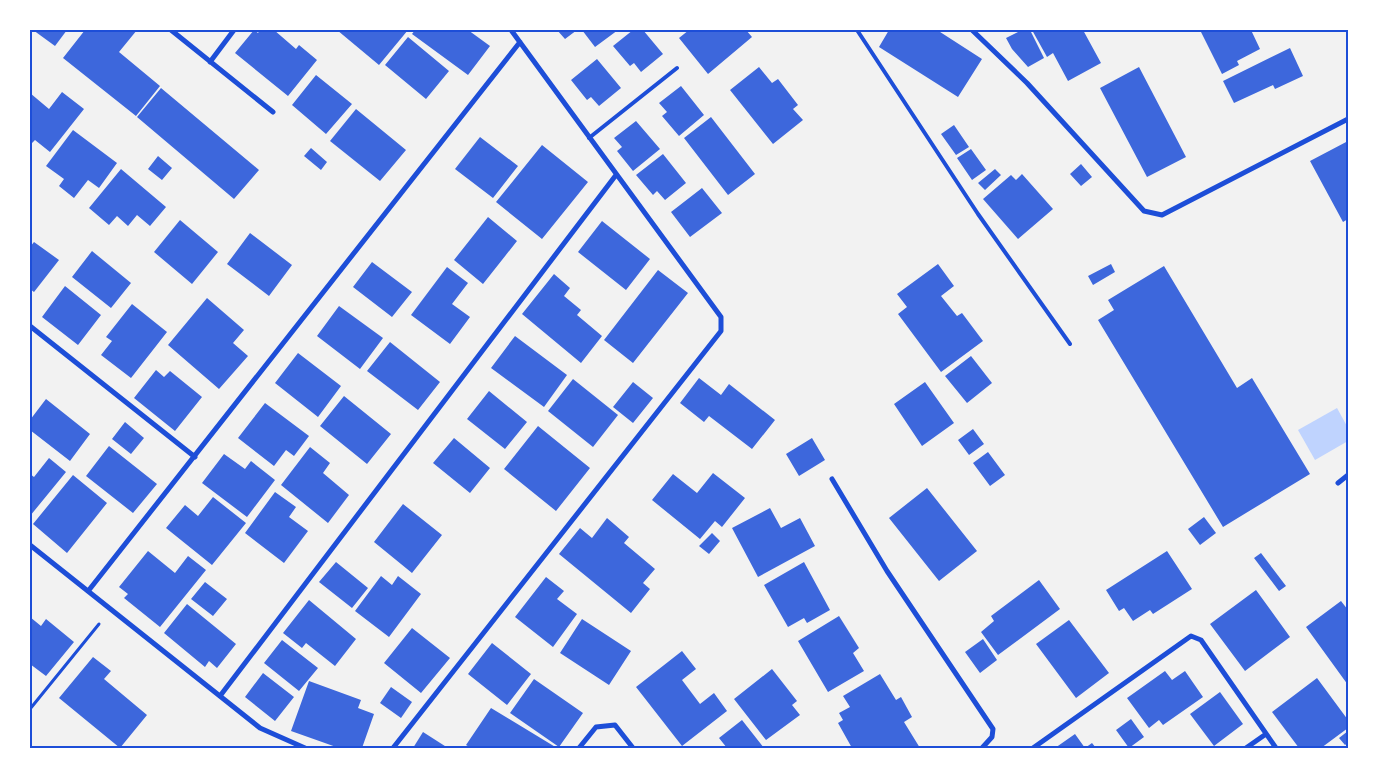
<svg xmlns="http://www.w3.org/2000/svg" width="1378" height="778" font-family="Arial,sans-serif">
<style>
.water{fill:#bfd3fe}
.building{fill:#3d67dc}
.lines{fill:none;stroke-linecap:round;stroke-linejoin:round}
.path{stroke:#1d4ed8;stroke-width:3}
.service{stroke:#1d4ed8;stroke-width:4}
.minor{stroke:#1d4ed8;stroke-width:5}
.neatline{fill:none;stroke:#1d4ed8;stroke-width:2}
</style>
<rect width="100%" height="100%" fill="#f2f2f2"/>
<path class="water" d="M1337,408L1348,428V441L1315,460L1298,430Z"/>
<path class="building" d="M33,30H67L55,46Z
M85,30H137L119,52L160,86L136,116L63,58Z
M254,30L258,33L260,30H274L296,49L299,45L317,60L288,96L235,53Z
M337,30H408L379,65Z
M415,30H468L490,46L468,75L412,34Z
M557,30H577L565,39Z
M582,30H618L595,47Z
M633,30H643L663,54L641,72L634,63L630,66L613,46Z
M689,30H746L752,37L708,74L679,38Z
M889,30H937L982,59L958,97L879,47Z
M1022,30H1030L1044,58L1028,67L1012,49L1006,38Z
M1032,30H1083L1101,63L1068,81L1053,53L1047,57Z
M1200,30H1251L1260,49L1237,61L1239,65L1222,74Z
M408,37L449,71L426,99L385,65Z
M1290,48L1303,76L1275,89L1273,85L1234,103L1223,81Z
M597,59L621,88L599,106L591,97L587,100L571,80Z
M759,67L772,83L778,79L798,105L793,109L803,120L773,144L730,90Z
M1139,67L1186,157L1147,177L1100,88Z
M316,75L352,104L326,134L292,105Z
M681,86L704,115L679,136L662,116L667,112L659,103Z
M161,88L259,170L234,199L137,117Z
M62,92L84,109L50,152L35,140L30,145V93L49,109Z
M356,109L406,150L380,181L330,141Z
M711,117L755,174L728,195L684,138Z
M636,121L660,149L633,171L617,151L622,147L614,138Z
M954,125L969,147L956,155L941,134Z
M73,130L117,163L99,188L88,180L74,198L59,186L64,179L46,166Z
M480,137L518,166L493,198L455,169Z
M1348,141V219L1343,222L1310,161Z
M542,145L588,182L542,239L496,202Z
M311,148L327,162L321,170L304,156Z
M971,149L986,170L972,180L957,158Z
M663,154L686,183L665,200L657,191L653,195L636,175Z
M158,156L172,168L162,180L148,169Z
M1081,164L1092,177L1081,186L1070,174Z
M121,169L166,207L150,226L137,215L128,226L117,216L109,225L89,208Z
M995,169L1001,175L985,190L978,183Z
M1022,174L1053,209L1018,239L983,199L1011,175L1016,180Z
M702,188L722,213L690,237L671,212Z
M488,217L517,241L483,284L454,260Z
M180,220L218,252L192,284L154,252Z
M602,221L650,259L626,290L578,252Z
M250,233L292,265L269,296L227,264Z
M34,242L59,260L34,292L30,289V247Z
M92,251L131,283L111,308L72,277Z
M372,262L412,292L392,317L353,287Z
M938,264L954,286L941,296L957,316L962,313L983,341L941,372L898,314L907,307L897,294Z
M1111,264L1115,272L1093,285L1088,276Z
M1164,266L1237,388L1252,378L1310,474L1223,527L1098,320L1114,310L1108,300Z
M447,267L468,283L452,304L470,317L450,344L411,315Z
M658,270L688,293L633,363L604,340Z
M554,274L570,288L564,296L581,310L577,315L602,336L581,363L522,314Z
M65,286L101,315L78,345L42,317Z
M207,298L244,330L233,343L248,356L219,389L168,345Z
M132,304L167,332L131,378L101,355L112,341L106,337Z
M339,306L383,338L360,369L317,336Z
M515,336L567,375L544,407L491,368Z
M390,342L440,382L418,410L367,371Z
M298,353L341,386L318,417L275,383Z
M971,356L992,383L967,403L945,376Z
M156,370L164,377L170,371L202,397L175,431L134,398Z
M699,378L721,395L729,384L775,420L752,449L709,416L704,422L680,403Z
M573,379L618,415L593,447L548,411Z
M633,382L653,398L633,423L613,407Z
M925,382L954,423L922,446L894,404Z
M489,391L527,422L505,449L467,419Z
M344,396L391,434L367,464L320,426Z
M46,399L90,434L70,461L30,430V420Z
M265,403L309,436L294,456L286,450L274,466L238,438Z
M125,422L144,438L131,454L112,439Z
M538,426L590,468L556,511L504,469Z
M973,429L984,444L969,455L958,440Z
M454,438L490,468L470,493L433,463Z
M812,438L825,460L799,476L786,454Z
M109,446L157,484L133,513L86,476Z
M310,447L330,463L323,473L349,495L328,523L281,485Z
M988,452L1005,475L990,486L973,463Z
M224,454L245,469L251,461L275,480L247,517L202,483Z
M49,458L66,472L30,516V474L34,477Z
M713,473L745,498L722,527L715,521L700,539L652,500L673,474L697,493Z
M73,475L107,503L67,553L33,524Z
M927,488L977,551L939,581L889,518Z
M275,492L296,507L289,517L308,531L284,563L245,533Z
M213,497L246,523L212,565L166,528L185,505L198,516Z
M403,504L442,535L412,573L374,542Z
M770,508L781,528L800,518L815,546L758,577L732,528Z
M1204,517L1216,533L1200,545L1188,529Z
M607,518L629,537L624,543L655,569L643,583L650,589L631,613L559,554L580,528L592,538Z
M712,533L720,541L709,554L699,546Z
M148,551L175,573L188,556L206,570L160,627L124,598L128,594L119,587Z
M1167,551L1192,589L1153,614L1150,610L1133,621L1124,608L1119,611L1106,590Z
M1261,553L1286,586L1279,591L1254,558Z
M336,562L368,588L352,608L319,582Z
M804,562L830,610L807,623L804,618L788,627L764,585Z
M381,576L392,585L398,576L421,594L389,637L355,611Z
M546,577L564,591L557,599L577,614L553,647L515,617Z
M1039,580L1060,609L998,655L981,632L994,621L991,616Z
M205,582L227,599L213,616L191,599Z
M1256,590L1290,637L1245,671L1210,624Z
M309,600L356,639L335,666L306,643L302,648L283,633Z
M1341,601L1348,610V685L1306,627Z
M187,604L236,644L217,668L209,661L205,667L164,633Z
M839,616L859,648L853,653L864,671L828,692L798,641Z
M30,617L41,626L46,619L74,642L46,676L30,664Z
M582,619L631,651L609,685L560,653Z
M1069,620L1109,673L1076,698L1036,644Z
M412,628L450,658L421,693L384,663Z
M983,639L997,660L980,673L965,652Z
M282,640L318,668L299,691L264,663Z
M492,643L531,674L507,705L468,674Z
M682,651L696,669L682,680L700,704L714,693L727,711L682,746L636,687Z
M93,657L111,671L104,679L147,715L120,748L59,698Z
M772,669L797,701L792,705L800,715L766,740L734,699Z
M1165,671L1172,680L1185,671L1203,697L1163,725L1159,720L1149,728L1127,698Z
M263,673L294,697L275,721L245,697Z
M880,674L896,700L901,697L912,717L904,722L920,748H852L838,723L843,720L839,713L850,707L843,696Z
M1317,678L1348,720V728L1321,748H1299L1272,712Z
M534,679L583,713L559,747L510,713Z
M309,681L361,700L358,708L374,714L362,748H339L291,731Z
M391,687L412,702L401,718L380,703Z
M1220,692L1243,724L1214,746L1190,714Z
M491,708L557,748H471L466,745Z
M1131,719L1144,737L1129,748L1116,730Z
M742,720L764,748H727L719,738Z
M1348,731V743L1345,745L1339,738Z
M423,732L448,748H413Z
M1075,734L1085,748L1092,743L1096,748H1055Z"/>
<g class="lines">
<path class="path" d="M30,709L99,624"/>
<path class="service" d="M857,30L978,214L1070,344
M589,138L677,68"/>
<path class="minor" d="M171,30L273,112
M972,30L1027,83L1144,211L1162,215L1348,119
M210,62L234,30
M30,326L195,457
M832,479L887,571L993,729L992,737L982,748
M1338,483L1348,475
M30,545L260,728L305,748
M89,590L520,42
M220,696L616,175
M393,748L721,331V317L511,30
M579,748L596,727L615,725L633,748
M1033,748L1191,636L1201,640L1276,748
M1246,748L1266,734"/>
</g>
<rect width="1378" height="778" fill="none" stroke="#ffffff" stroke-width="62"/>
<rect x="31" y="31" width="1316" height="716" class="neatline"/>
</svg>
